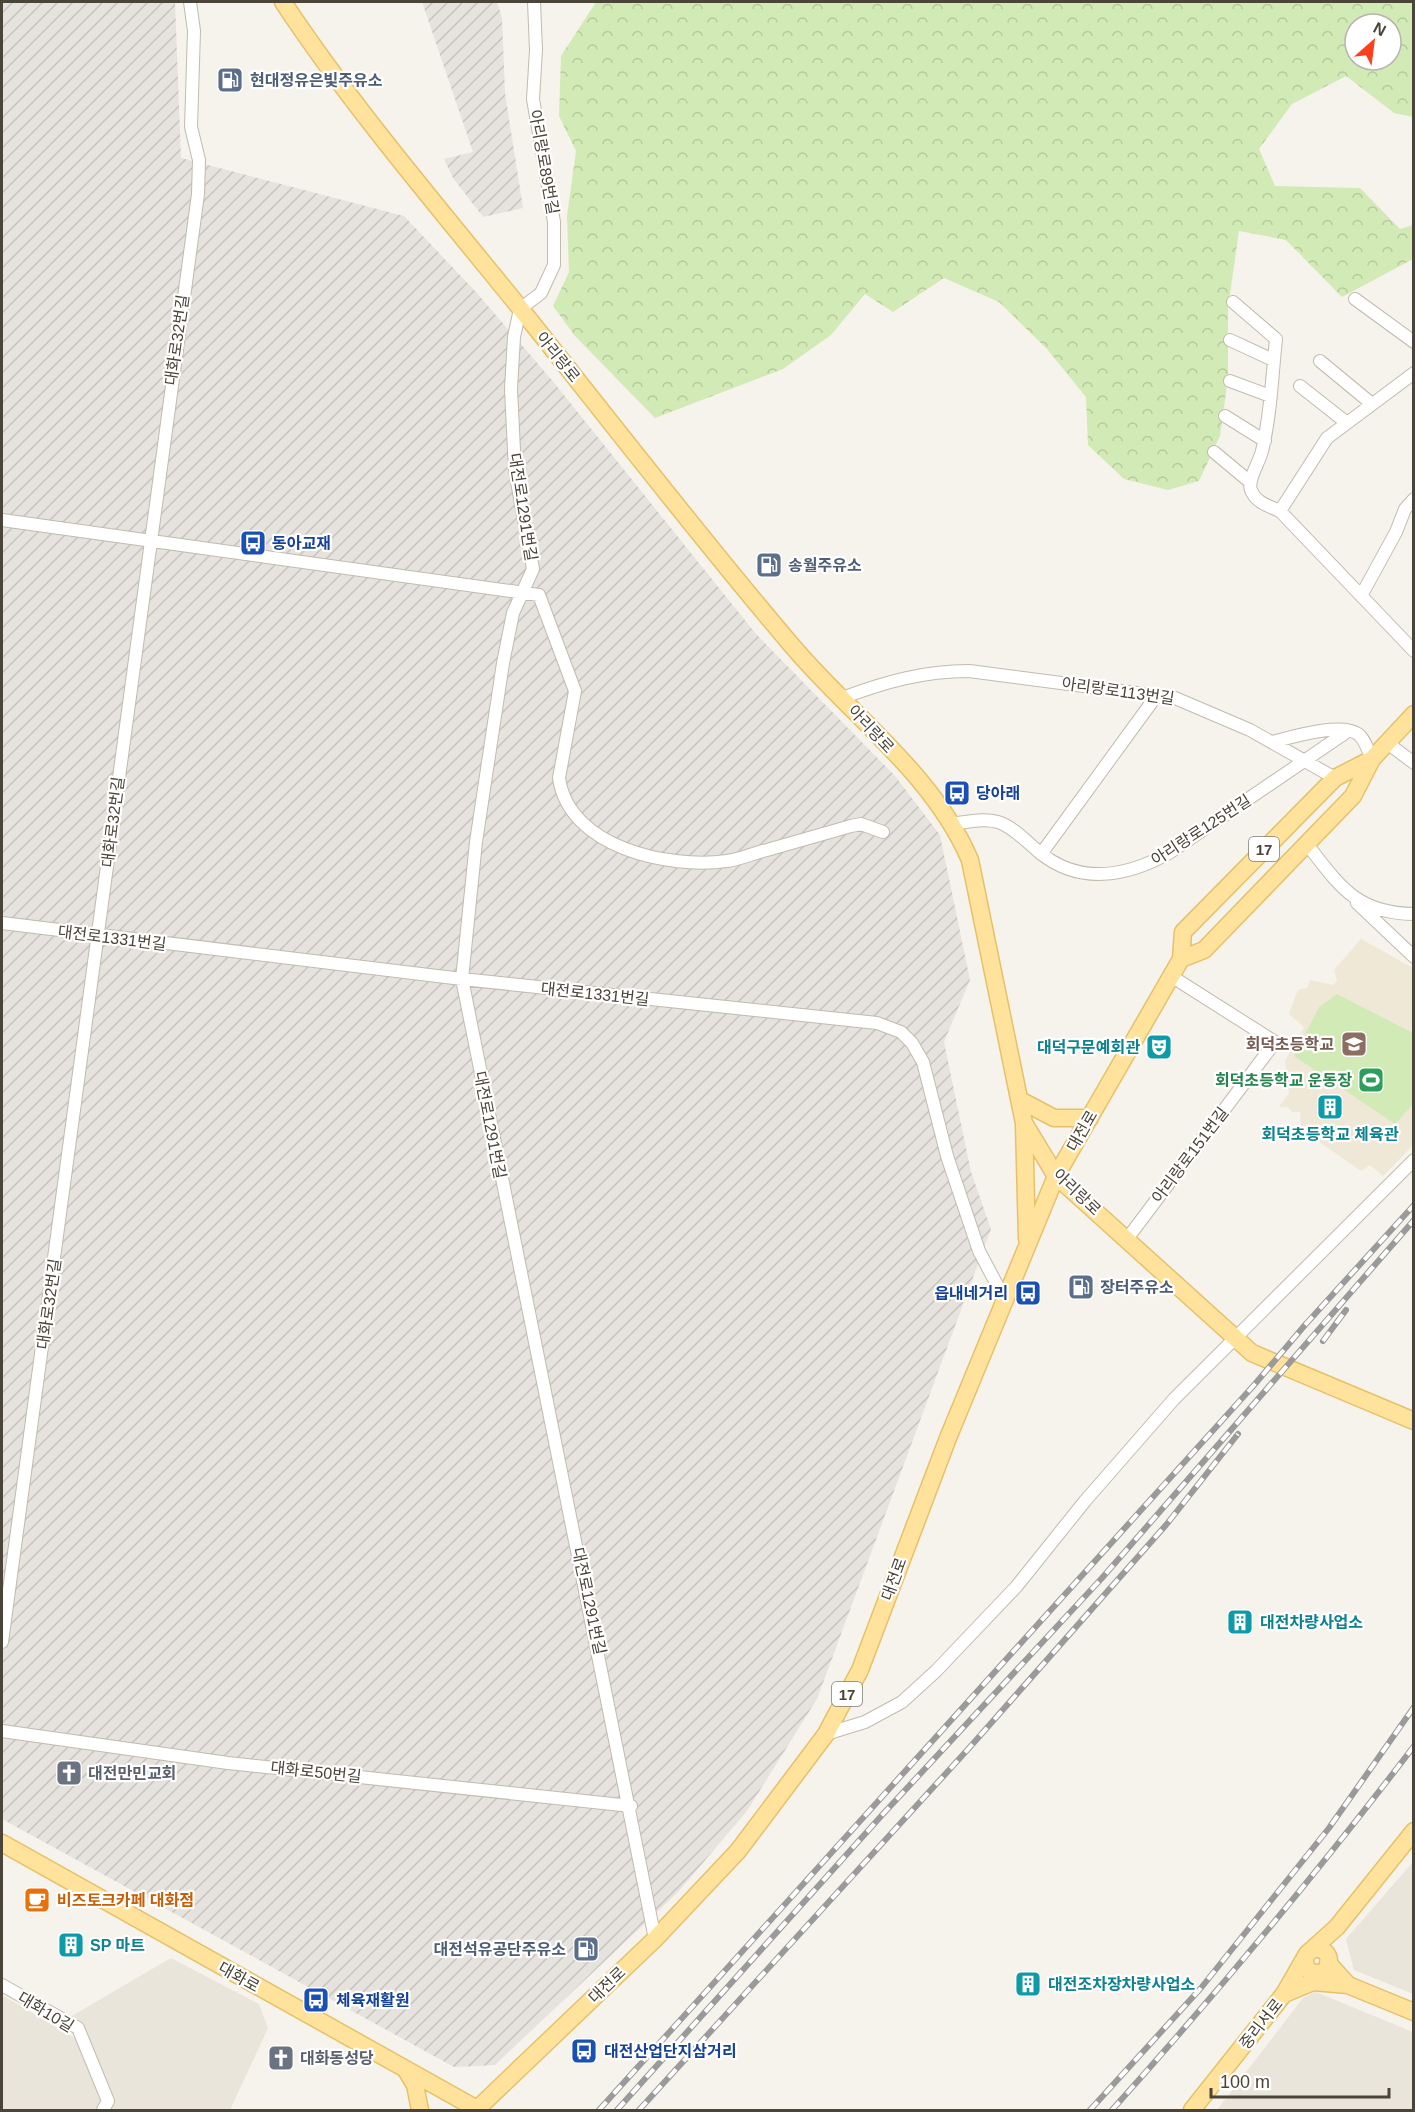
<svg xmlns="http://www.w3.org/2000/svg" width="1415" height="2112" font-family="Arial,'Noto Sans KR',sans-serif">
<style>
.residential{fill:#eae5da}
.industrial{fill:url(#industrial-furrows)}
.education{fill:#efe8d6}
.forest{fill:url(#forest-crowns);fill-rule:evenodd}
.park{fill:#d2eab5}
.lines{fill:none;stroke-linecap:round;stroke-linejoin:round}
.minor-casing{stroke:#c2bbae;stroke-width:14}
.major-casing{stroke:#e6c16a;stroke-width:19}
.minor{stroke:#fff;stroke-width:12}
.major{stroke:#ffe39c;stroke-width:16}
.rail-casing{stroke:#9a9a9a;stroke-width:6}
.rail{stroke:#fff;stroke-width:4;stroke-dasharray:11;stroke-linecap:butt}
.labels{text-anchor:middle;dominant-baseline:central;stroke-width:4.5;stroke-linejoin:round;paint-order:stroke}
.shield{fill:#fff;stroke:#817c74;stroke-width:1.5}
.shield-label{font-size:15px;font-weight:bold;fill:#4b4439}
.service-label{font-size:16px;font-weight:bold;fill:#4e5e75;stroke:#fff;text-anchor:start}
.street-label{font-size:16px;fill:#4b4439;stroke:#fff}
.transit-label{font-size:16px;font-weight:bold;fill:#164399;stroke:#fff;text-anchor:start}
.education-label{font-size:16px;font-weight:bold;fill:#785e54;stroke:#fff;text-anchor:end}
.culture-label{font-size:16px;font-weight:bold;fill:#0d838f;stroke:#fff;text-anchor:start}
.leisure-label{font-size:16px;font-weight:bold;fill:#27864d;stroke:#fff;text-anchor:end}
.worship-label{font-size:16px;font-weight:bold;fill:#5b616d;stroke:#fff;text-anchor:start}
.food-label{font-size:16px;font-weight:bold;fill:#c56008;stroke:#fff;text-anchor:start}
</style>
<defs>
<pattern id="industrial-furrows" width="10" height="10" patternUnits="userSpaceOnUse" patternTransform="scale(1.5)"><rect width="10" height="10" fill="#e6e2dd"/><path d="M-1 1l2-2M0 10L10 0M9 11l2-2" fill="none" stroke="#c7c3be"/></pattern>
<pattern id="forest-crowns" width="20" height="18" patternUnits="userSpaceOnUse" patternTransform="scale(1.5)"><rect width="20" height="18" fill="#d2eab5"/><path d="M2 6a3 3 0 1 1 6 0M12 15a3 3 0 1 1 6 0" fill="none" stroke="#b6ca9c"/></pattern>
</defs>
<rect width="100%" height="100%" fill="#f6f3ec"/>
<path class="residential" d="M1413,1862L1414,1994H1413L1354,1970L1346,1939Z
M171,1958L259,2004L268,2028L230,2110H2V1995L75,2038L116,2105L70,2017Z
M1316,1992L1413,2032V2110H1217L1303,1998Z"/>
<path class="industrial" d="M2,2H175L181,158L404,216L476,292L551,379L756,634L895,776L940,835L970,980L944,1042L971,1172L991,1229L817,1699L747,1811L678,1892L495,2065L454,2067L2,1819Z
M422,2H497L502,18L505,93L523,208L483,217L453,178L444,159L473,152Z"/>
<path class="education" d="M1361,939L1413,968V1145L1383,1176L1370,1165L1361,1171L1312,1137L1311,1126L1301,1127L1300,1112H1292L1288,1107H1279L1289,1093L1285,1061L1304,1027L1289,1014L1298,990L1307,988L1310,980L1334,985L1337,980L1334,970Z"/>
<path class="forest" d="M596,2H1413V117L1394,113L1346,76L1292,104L1259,149L1275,186L1360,188L1400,229L1413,225V259L1342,297L1286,240L1239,231L1228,308V378L1220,436L1199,481L1168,490L1124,479L1088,445L1086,397L1047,349L999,302L944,278L893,312L865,294L831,335L783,369L655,418L575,336L553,306L569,272L567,216L576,151L559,116L561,56ZM1355,24H1391V60H1355Z"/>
<path class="park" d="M1337,994L1413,1033V1104L1395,1124L1294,1056L1319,1007Z"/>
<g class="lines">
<defs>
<path id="minor" d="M534,2L536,50L533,99L554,222V265L541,293L520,309L514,337L511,389L515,471L533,569L513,613L503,663L476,842L462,979L655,1939
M1355,299L1414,342
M1233,302L1276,339C1272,376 1271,414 1262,451C1260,461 1247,480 1251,490C1256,503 1269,506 1280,511
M1230,340L1273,360
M1320,361L1372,404
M1414,373L1327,438L1280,511L1414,651
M1230,381L1270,396
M1300,386L1347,423
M1225,416L1265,441
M1214,452L1250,482
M2,520L539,595L575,691L559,778C569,848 669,869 727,861C741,859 754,853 767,850C795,842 823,834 851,826L861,824L883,832
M1361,596L1396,532L1405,509L1414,499
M842,698C885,682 923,671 969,671L1175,698L1250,730L1335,778
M1272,742C1292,737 1341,722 1358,734C1365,739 1368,751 1372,759
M1386,742L1414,763
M951,824C966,822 983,818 998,822C1012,826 1027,842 1039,852C1079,885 1126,877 1169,853L1348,731
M1306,843C1339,885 1355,913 1414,914
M1041,854L1157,695
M1357,903L1414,957
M2,923L462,979L877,1023L901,1032L912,1043L923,1062L947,1156L979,1251L1004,1298
M1127,1239L1275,1042L1171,976
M2,1642L198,194L199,160L191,127L194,31L190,2
M2,1731L228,1763L631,1806
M826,1734L865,1722L902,1702L936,1671L1016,1587L1085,1501L1174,1399L1414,1160
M2,1985L78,2028L108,2101L103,2110"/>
<path id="major" d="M283,2C354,109 439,208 520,308C611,422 700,538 794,648C853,717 934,775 970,860L1024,1123L1056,1176L1252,1353L1414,1421
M1181,959L1204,950L1353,796L1372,759L1414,714
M1020,1100L1054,1118H1090
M1024,1124L1027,1239
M2,1843L477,2109
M1305 1961a12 12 0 1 1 24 0a12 12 0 1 1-24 0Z
M1328,1963L1348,1985L1414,2012
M1284,1994L1313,1982L1348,1985
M406,2070L415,2085L420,2110
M476,2110L655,1939L738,1851L826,1734L860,1670L948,1438L1056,1176L1181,959L1183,932L1335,778L1372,759
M1192,2110L1284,1994L1307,1954L1337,1927L1414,1831"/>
</defs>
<use href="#minor" class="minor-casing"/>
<use href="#major" class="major-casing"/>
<use href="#minor" class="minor"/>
<use href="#major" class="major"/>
<defs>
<path id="rail" d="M1323,1341L1346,1310
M599,2110L1255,1384L1305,1325L1414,1205
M617,2110L883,1814L1102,1578L1414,1220
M639,2110L970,1747L1166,1525L1238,1434
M1090,2110L1201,1988L1329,1828L1414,1707
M1112,2110C1217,1993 1318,1872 1414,1746"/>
</defs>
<use href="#rail" class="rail-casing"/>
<use href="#rail" class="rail"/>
</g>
<defs>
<symbol id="fuel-square" viewBox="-11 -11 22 22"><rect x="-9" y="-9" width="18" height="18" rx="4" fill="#5c6f8a" stroke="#fff"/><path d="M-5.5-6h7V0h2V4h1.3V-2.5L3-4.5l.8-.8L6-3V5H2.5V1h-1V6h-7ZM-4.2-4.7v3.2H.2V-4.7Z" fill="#fff"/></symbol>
<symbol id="bus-square" viewBox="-11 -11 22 22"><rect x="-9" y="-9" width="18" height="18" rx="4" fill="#1a4fb4" stroke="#fff"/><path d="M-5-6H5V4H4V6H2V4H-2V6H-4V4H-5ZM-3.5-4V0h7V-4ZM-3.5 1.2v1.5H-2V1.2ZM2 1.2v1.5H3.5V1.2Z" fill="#fff"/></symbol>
<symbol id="school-square" viewBox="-11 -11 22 22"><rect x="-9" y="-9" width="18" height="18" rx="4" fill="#8d6e63" stroke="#fff"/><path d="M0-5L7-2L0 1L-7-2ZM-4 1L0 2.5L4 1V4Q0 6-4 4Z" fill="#fff"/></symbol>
<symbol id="theatre-square" viewBox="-11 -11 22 22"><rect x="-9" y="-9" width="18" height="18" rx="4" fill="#0f9aa8" stroke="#fff"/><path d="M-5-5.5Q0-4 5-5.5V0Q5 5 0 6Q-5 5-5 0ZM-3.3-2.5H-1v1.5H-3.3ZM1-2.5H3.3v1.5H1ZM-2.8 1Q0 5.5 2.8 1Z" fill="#fff"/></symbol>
<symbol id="stadium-square" viewBox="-11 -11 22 22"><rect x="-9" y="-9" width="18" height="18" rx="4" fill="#2e9e5b" stroke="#fff"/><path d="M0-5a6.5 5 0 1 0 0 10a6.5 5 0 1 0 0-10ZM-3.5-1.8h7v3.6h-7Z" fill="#fff"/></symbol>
<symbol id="building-square" viewBox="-11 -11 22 22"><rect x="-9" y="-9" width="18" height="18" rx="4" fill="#0f9aa8" stroke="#fff"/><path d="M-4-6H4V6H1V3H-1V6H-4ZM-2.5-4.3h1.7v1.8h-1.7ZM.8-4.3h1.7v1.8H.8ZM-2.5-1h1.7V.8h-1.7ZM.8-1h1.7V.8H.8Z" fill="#fff"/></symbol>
<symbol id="church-square" viewBox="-11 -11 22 22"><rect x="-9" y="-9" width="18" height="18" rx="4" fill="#6b7280" stroke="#fff"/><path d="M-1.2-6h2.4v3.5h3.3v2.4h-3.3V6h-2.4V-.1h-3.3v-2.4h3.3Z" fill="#fff"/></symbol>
<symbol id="cafe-square" viewBox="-11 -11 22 22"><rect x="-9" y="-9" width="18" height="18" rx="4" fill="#e8710a" stroke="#fff"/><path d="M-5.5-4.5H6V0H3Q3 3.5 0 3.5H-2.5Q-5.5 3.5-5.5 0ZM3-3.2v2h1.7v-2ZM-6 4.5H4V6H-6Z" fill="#fff"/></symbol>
</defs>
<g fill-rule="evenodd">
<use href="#fuel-square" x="215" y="65" width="30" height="30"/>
<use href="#bus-square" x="238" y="528" width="30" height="30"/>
<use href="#fuel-square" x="754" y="550" width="30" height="30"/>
<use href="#bus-square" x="942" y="778" width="30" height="30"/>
<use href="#school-square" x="1339" y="1029" width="30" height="30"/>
<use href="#theatre-square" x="1144" y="1032" width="30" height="30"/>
<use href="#stadium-square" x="1356" y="1065" width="30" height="30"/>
<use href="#building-square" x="1315" y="1092" width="30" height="30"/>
<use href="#fuel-square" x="1066" y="1272" width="30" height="30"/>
<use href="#bus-square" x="1013" y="1278" width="30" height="30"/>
<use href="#building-square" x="1225" y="1607" width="30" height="30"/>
<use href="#church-square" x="54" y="1758" width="30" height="30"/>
<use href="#cafe-square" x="22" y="1885" width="30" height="30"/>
<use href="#building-square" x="56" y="1930" width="30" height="30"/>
<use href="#fuel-square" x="571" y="1934" width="30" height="30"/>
<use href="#building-square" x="1013" y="1969" width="30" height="30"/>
<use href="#bus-square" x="301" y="1985" width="30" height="30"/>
<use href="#bus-square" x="569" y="2036" width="30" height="30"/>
<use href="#church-square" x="266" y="2043" width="30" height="30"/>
</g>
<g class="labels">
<g class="shield">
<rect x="1249" y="837" width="30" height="24" rx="4.5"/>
<rect x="832" y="1682" width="30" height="24" rx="4.5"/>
</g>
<g class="shield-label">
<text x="1264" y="849">17</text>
<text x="847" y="1694">17</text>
</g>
<g class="service-label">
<text x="250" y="80">현대정유은빛주유소</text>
<text x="788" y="565">송월주유소</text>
<text x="1100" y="1287">장터주유소</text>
<text x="566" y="1949" text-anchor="end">대전석유공단주유소</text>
</g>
<g class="street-label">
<text transform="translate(544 162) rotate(80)">아리랑로89번길</text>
<text transform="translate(177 340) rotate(-82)">대화로32번길</text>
<text transform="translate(558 357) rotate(51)">아리랑로</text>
<text transform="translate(523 507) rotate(81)">대전로1291번길</text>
<text transform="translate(1118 691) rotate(8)">아리랑로113번길</text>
<text transform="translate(871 729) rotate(47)">아리랑로</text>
<text transform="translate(113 822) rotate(-83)">대화로32번길</text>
<text transform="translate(1201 830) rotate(-33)">아리랑로125번길</text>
<text transform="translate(112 938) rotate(7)">대전로1331번길</text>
<text transform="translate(595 994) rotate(6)">대전로1331번길</text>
<text transform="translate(490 1125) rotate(79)">대전로1291번길</text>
<text transform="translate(1082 1131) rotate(-60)">대전로</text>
<text transform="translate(1190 1155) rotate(-53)">아리랑로151번길</text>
<text transform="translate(1077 1192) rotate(44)">아리랑로</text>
<text transform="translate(49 1304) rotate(-82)">대화로32번길</text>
<text transform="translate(894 1579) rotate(-70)">대전로</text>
<text transform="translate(589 1601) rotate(78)">대전로1291번길</text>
<text transform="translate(316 1772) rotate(6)">대화로50번길</text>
<text transform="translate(239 1977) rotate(29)">대화로</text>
<text transform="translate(607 1985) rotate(-44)">대전로</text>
<text transform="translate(46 2012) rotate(31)">대화10길</text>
<text transform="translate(1261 2024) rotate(-52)">중리서로</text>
</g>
<g class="transit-label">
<text x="272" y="543">동아교재</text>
<text x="976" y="793">당아래</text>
<text x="1008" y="1293" text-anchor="end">읍내네거리</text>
<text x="336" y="2000">체육재활원</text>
<text x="604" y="2051">대전산업단지삼거리</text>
</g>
<g class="education-label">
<text x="1334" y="1044">회덕초등학교</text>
</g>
<g class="culture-label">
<text x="1140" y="1047" text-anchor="end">대덕구문예회관</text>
<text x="1330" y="1134" text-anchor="middle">회덕초등학교 체육관</text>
<text x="1260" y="1622">대전차량사업소</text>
<text x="90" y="1945">SP 마트</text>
<text x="1048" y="1984">대전조차장차량사업소</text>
</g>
<g class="leisure-label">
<text x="1352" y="1080">회덕초등학교 운동장</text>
</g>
<g class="worship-label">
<text x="88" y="1773">대전만민교회</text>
<text x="300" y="2058">대화동성당</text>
</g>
<g class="food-label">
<text x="57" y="1900">비즈토크카페 대화점</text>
</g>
</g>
<rect width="1415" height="2112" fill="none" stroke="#4b4439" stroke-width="6"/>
<g transform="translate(1373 42) rotate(28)"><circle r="28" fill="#ffffff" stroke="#b7b4b0" stroke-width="1.5"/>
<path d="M0-4.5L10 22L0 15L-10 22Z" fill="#fc3f1d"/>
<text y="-9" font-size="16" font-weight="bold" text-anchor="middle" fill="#4b4439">N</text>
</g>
<path d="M1211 2088v9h178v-9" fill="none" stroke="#4b4439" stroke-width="3"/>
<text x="1220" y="2088" font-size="18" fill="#4b4439" stroke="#ffffff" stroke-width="4.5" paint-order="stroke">100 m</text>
</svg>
